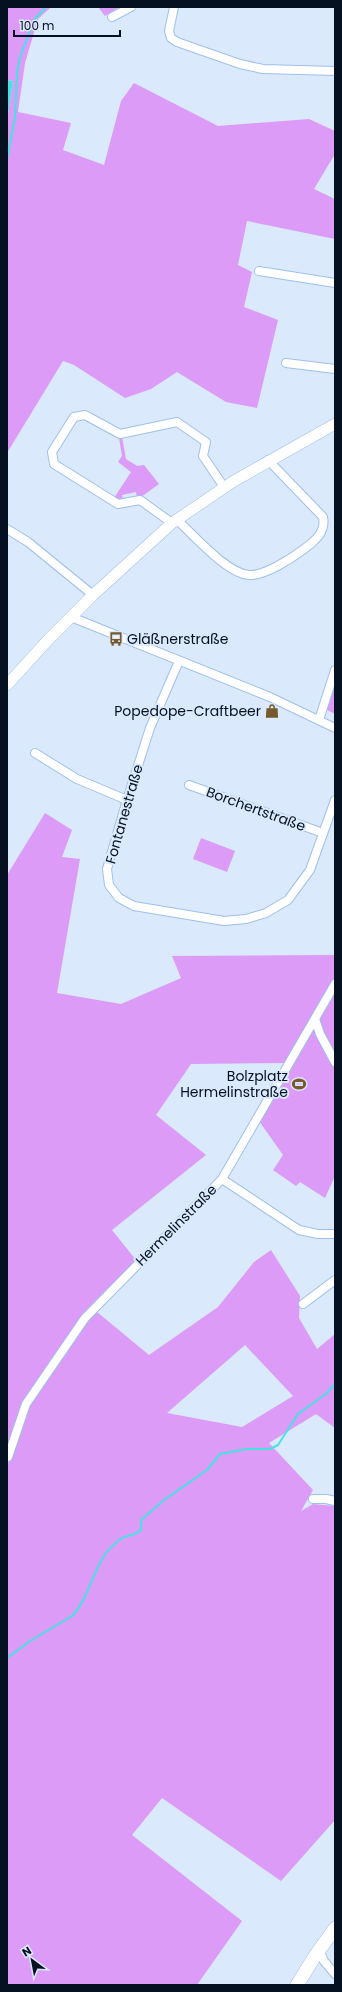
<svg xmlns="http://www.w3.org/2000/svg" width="342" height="1992" font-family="Poppins,sans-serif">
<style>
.green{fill:#db9bf7;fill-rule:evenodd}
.water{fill:#47e2e2}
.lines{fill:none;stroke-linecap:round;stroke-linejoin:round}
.stream{stroke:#47e2e2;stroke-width:2}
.minor-casing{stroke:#9dc0ed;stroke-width:10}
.tertiary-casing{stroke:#9dc0ed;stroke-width:12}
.primary-casing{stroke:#9dc0ed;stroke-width:14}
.minor{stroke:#fff;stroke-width:8}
.tertiary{stroke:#fff;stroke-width:11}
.primary{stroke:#fff;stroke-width:13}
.labels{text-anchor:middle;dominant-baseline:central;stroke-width:4;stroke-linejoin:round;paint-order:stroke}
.poi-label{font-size:14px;fill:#051020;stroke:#dbe9fc;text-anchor:end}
.street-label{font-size:14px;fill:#051020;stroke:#dbe9fc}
</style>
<rect width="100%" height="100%" fill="#dbe9fc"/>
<path class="green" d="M7,7H51L38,19L25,63L18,112L71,123L63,150L104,165L121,101L134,83L218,126L309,119L335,131V154L314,189L335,199V239L247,221L238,265L252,272L244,307L278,320L257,408L226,402L177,372L151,389L125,398L74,365L63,361L7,453V121L13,81L7,80Z
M98,7H119L105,16Z
M122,437L126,459L137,466L144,465L159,484L141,497L137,498L136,492L122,495L123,500L118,501L114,498L131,472L118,462L122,456L119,438Z
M333,690L335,691V714L327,710Z
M45,813L72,830L62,857L80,859L57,993L121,1004L181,978L172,956L335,955V977L285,1063L191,1064L156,1115L206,1155L112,1230L136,1260L91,1307L149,1355L218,1307L254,1262L271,1250L300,1296L299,1318L317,1349L335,1334V1428L316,1414L269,1443L313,1490L301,1511L313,1504L335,1506V1820L281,1881L162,1798L132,1835L242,1921L197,1985H7V1468L11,1452L7,1451V875ZM245,1345L293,1396L242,1427L167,1413Z
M201,838L235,851L227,872L193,859Z
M335,991V1176L325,1198L300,1182L296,1186L273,1170L283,1155L259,1121Z"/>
<path class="water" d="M7,80L13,81L7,121Z"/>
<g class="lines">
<path class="stream" d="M7,160L15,117L17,73L20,57L34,20L46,7
M7,1658L30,1641L72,1616C89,1598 92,1572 106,1553C109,1549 117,1541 122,1538C129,1534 133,1537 141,1530V1520L164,1500L207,1470L220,1454L247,1449H270L278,1445L298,1414L327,1393L335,1384"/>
<defs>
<path id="minor" d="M174,7L169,31L171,38L177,42L240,64L263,69L335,71
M112,17L131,7
M259,271L335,283
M286,363L335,369
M176,519C194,535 226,573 249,575C265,576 292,558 304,549C315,541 326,532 323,517L268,460
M172,523L140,500L118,504L54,464L52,452L74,417L85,415L120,434L177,422L206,442L203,456L224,487
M7,529L28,542L93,595
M71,617L270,697L335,728
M179,661L150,728L127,800L107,869L109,885L119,898L134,906L224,921L246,919L266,913L288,900L310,870L335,800
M319,720L335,670
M35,753L77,779L127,800
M189,785L323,833
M315,1019L320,1034L335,1062
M222,1179L299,1230L318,1234H335
M303,1304L335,1280
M8,1457L26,1404L85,1318L222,1179L335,984
M313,1499H326L335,1501
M319,1950L324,1961L335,1974"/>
<path id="tertiary" d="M7,685L48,640L93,595L172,523L234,481L335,424"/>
<path id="primary" d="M297,1985L315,1956L335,1928"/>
</defs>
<use href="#minor" class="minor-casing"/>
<use href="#tertiary" class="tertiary-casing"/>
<use href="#primary" class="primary-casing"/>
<use href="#minor" class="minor"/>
<use href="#tertiary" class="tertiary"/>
<use href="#primary" class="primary"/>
</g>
<defs>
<symbol id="bus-bare" viewBox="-9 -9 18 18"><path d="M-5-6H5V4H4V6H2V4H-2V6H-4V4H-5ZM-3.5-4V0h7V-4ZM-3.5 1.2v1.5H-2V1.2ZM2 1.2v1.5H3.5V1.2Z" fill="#77592d" stroke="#dbe9fc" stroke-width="2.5" paint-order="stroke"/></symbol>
<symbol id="shop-bare" viewBox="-9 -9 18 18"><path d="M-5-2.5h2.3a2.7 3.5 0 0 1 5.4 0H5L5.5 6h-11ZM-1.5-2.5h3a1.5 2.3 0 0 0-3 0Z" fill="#77592d" stroke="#dbe9fc" stroke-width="2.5" paint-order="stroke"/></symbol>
<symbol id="stadium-bare" viewBox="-9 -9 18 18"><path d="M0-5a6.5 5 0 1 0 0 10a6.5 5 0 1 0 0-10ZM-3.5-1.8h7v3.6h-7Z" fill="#77592d" stroke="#dbe9fc" stroke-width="2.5" paint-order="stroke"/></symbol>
</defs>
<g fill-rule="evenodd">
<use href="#bus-bare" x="106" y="629" width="20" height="20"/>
<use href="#shop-bare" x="262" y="701" width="20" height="20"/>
<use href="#stadium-bare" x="289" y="1074" width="20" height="20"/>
</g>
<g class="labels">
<g class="poi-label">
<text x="127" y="639" text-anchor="start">Gläßnerstraße</text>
<text x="261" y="711">Popedope-Craftbeer</text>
<text x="288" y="1076">Bolzplatz<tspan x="288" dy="16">Hermelinstraße</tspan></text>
</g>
<g class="street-label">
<text transform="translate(256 809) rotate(20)">Borchertstraße</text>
<text transform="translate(124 814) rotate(-74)">Fontanestraße</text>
<text transform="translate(176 1225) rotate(-45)">Hermelinstraße</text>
</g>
</g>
<rect width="342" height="1992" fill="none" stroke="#051020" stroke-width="16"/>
<g transform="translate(32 1960) rotate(328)" stroke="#dbe9fc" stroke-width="3" paint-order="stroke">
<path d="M0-3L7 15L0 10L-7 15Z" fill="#051020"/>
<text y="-6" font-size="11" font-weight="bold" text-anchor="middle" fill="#051020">N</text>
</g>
<path d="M14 30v6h106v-6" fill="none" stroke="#051020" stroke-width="2"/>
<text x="20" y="30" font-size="12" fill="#051020" stroke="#dbe9fc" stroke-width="3" paint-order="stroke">100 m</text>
</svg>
